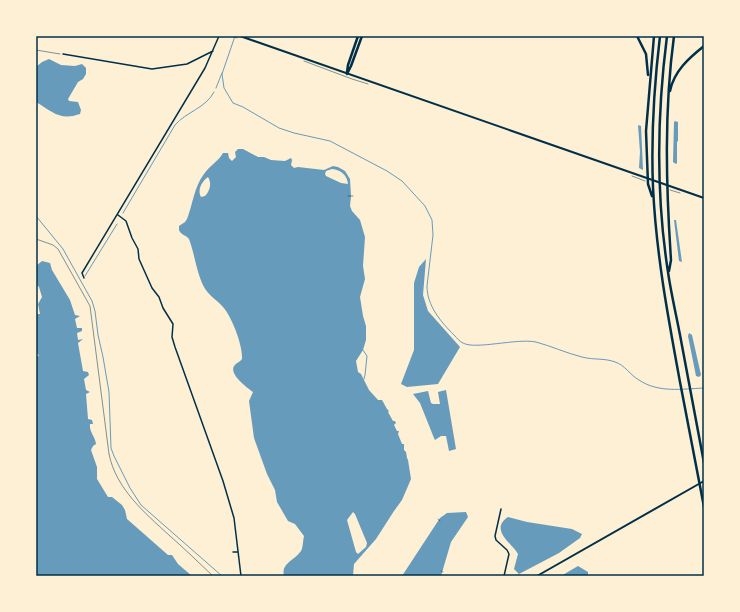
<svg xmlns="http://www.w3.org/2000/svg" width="740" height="612" font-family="'Fira Sans Condensed',sans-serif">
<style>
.water{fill:#669bbc;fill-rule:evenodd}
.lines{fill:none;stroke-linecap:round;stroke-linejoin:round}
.stream{stroke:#669bbc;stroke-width:1}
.path{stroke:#003049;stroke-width:0.5}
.minor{stroke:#003049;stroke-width:1.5}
.tertiary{stroke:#003049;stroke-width:2}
.trunk{stroke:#003049;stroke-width:2.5}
.motorway{stroke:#003049;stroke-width:2.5}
.neatline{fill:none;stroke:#003049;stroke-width:1.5}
</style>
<rect width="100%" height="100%" fill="#fdf0d5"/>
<path class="water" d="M49,59L61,65L75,66L82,64L86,68V74L83,79L78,82L68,99L69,101L78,102L81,110L80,114C60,121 53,112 36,102V67L42,62Z
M675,121L678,122V141L677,142V163L676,164L673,162L674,122Z
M638,125L641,126L643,170L639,168L640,152Z
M238,149H243L258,157H264L271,160L285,161L291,158L292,160L291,165L294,168L298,167L324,170L333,166L338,167L345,171L350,179L351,196L350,206L352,211L360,220L365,237L363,266L365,279L360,297L363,316L366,326V340L363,350L356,361L358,372L361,374L369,390L378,400H382L387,409L389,411L388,412L393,421H395L396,423L394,425L397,431H399L398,434L402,444H404V450L406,452L407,458L408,460L411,479L402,500L394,511L376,539L354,564L353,576H284C281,563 294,561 301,551C303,548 303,540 304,536L295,524L288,521L277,502L275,490L267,474L254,438L249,401L253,392C248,388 229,375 234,366C236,363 240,362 242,359C243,346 232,317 223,307C217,300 208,295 204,287C196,271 195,255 189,239C186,235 181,235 179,230V226L185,222L187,219C193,204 194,187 204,174C209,166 219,161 223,153H228L229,158L232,161L236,157L235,152ZM332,169C341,170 347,175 348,184L341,183L326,176L325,174L326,171ZM208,177C212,183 210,191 205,196L201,197C197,190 202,181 208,177ZM353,512L355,514L367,543L366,547L358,554L356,552L347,520Z
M674,220H676L682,262L679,261Z
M426,259L423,295L428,311L460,347L438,384L407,387L401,384L414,350V283L419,267Z
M42,261L50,263L52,270L70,300L75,315L80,316L75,319L77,328H82V331L77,333L78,340L83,339L78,343L83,371L88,372L89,375L84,379L86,390L90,392L86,394L88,419L92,420L93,424H90C89,432 95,436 96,444L93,446L91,450L97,467V479L108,497H112L122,505L125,510L127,519L168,555H172L178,564L192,576H36V356H39L36,351L37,344L36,343V314H40L38,304L42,297L39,287L36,284V266Z
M689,333L692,335L701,375L699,377L696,376L688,336Z
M446,390L456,449L449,451L446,436H441L435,440L434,438L420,403L413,394L428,391L431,403L433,404H440L438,392Z
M466,512L468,517L451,542L441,576H402L440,518L447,513Z
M508,517L527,522L572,529L582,534L580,538L559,553L519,574L514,569L518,554C512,543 489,530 508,517Z
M578,566L588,572V576H561Z"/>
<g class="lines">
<path class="stream" d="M235,36L222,74L224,88L233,103L243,107L279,128L294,133L330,141L387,171L402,181L425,206L432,220L433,235L427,286C427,306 441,322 454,335C457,338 460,342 463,343C475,350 517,338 536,342C551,346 566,353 582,357C593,360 605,358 615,362C625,365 630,375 639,380C658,393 682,389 704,388
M216,88L222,73
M123,213L175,125C186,112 206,108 214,92
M36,216L63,249L92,301L95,311L98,335L103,357L109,392L111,448L114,456L130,488L141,505L222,576
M85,276L117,224
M363,350L367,356L365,375L364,379"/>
<path class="path" d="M232,36L237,38
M36,50L60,54
M304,61L352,79L368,84
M632,176L645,181
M670,190L680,193
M348,196H353
M36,239L53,245L58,249L90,306L109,454C116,489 145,513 170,536C185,549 199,563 213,576
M438,519L440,521
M441,571L443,572"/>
<path class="minor" d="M63,54L152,69L187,64L213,51
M118,215L126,221L132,238L138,249L139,259L152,288L159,297L163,308L173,324L172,337L175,347L223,481L234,518L241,576
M84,278L82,273L205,68L219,36
M501,509L495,536L496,540L507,550L509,554L504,576
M233,552H238"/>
<path class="tertiary" d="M240,36L704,198
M537,576L704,481"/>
<path class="trunk" d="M347,72L348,65L358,36
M347,74L351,66L362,36"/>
<path class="motorway" d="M637,36L646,54L648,75
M660,36C654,86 651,137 653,187C656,253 668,317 680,382C688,424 696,465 704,507
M667,36C657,114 656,195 668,272C671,293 676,314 680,335C688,378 696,421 704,463
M670,91C674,71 689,58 704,46
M652,196L648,184L646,131L654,36
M669,271L671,260C666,186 664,110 674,36"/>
</g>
<rect width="740" height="612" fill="none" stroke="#fdf0d5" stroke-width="74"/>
<rect x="37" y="37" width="666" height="538" class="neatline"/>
</svg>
